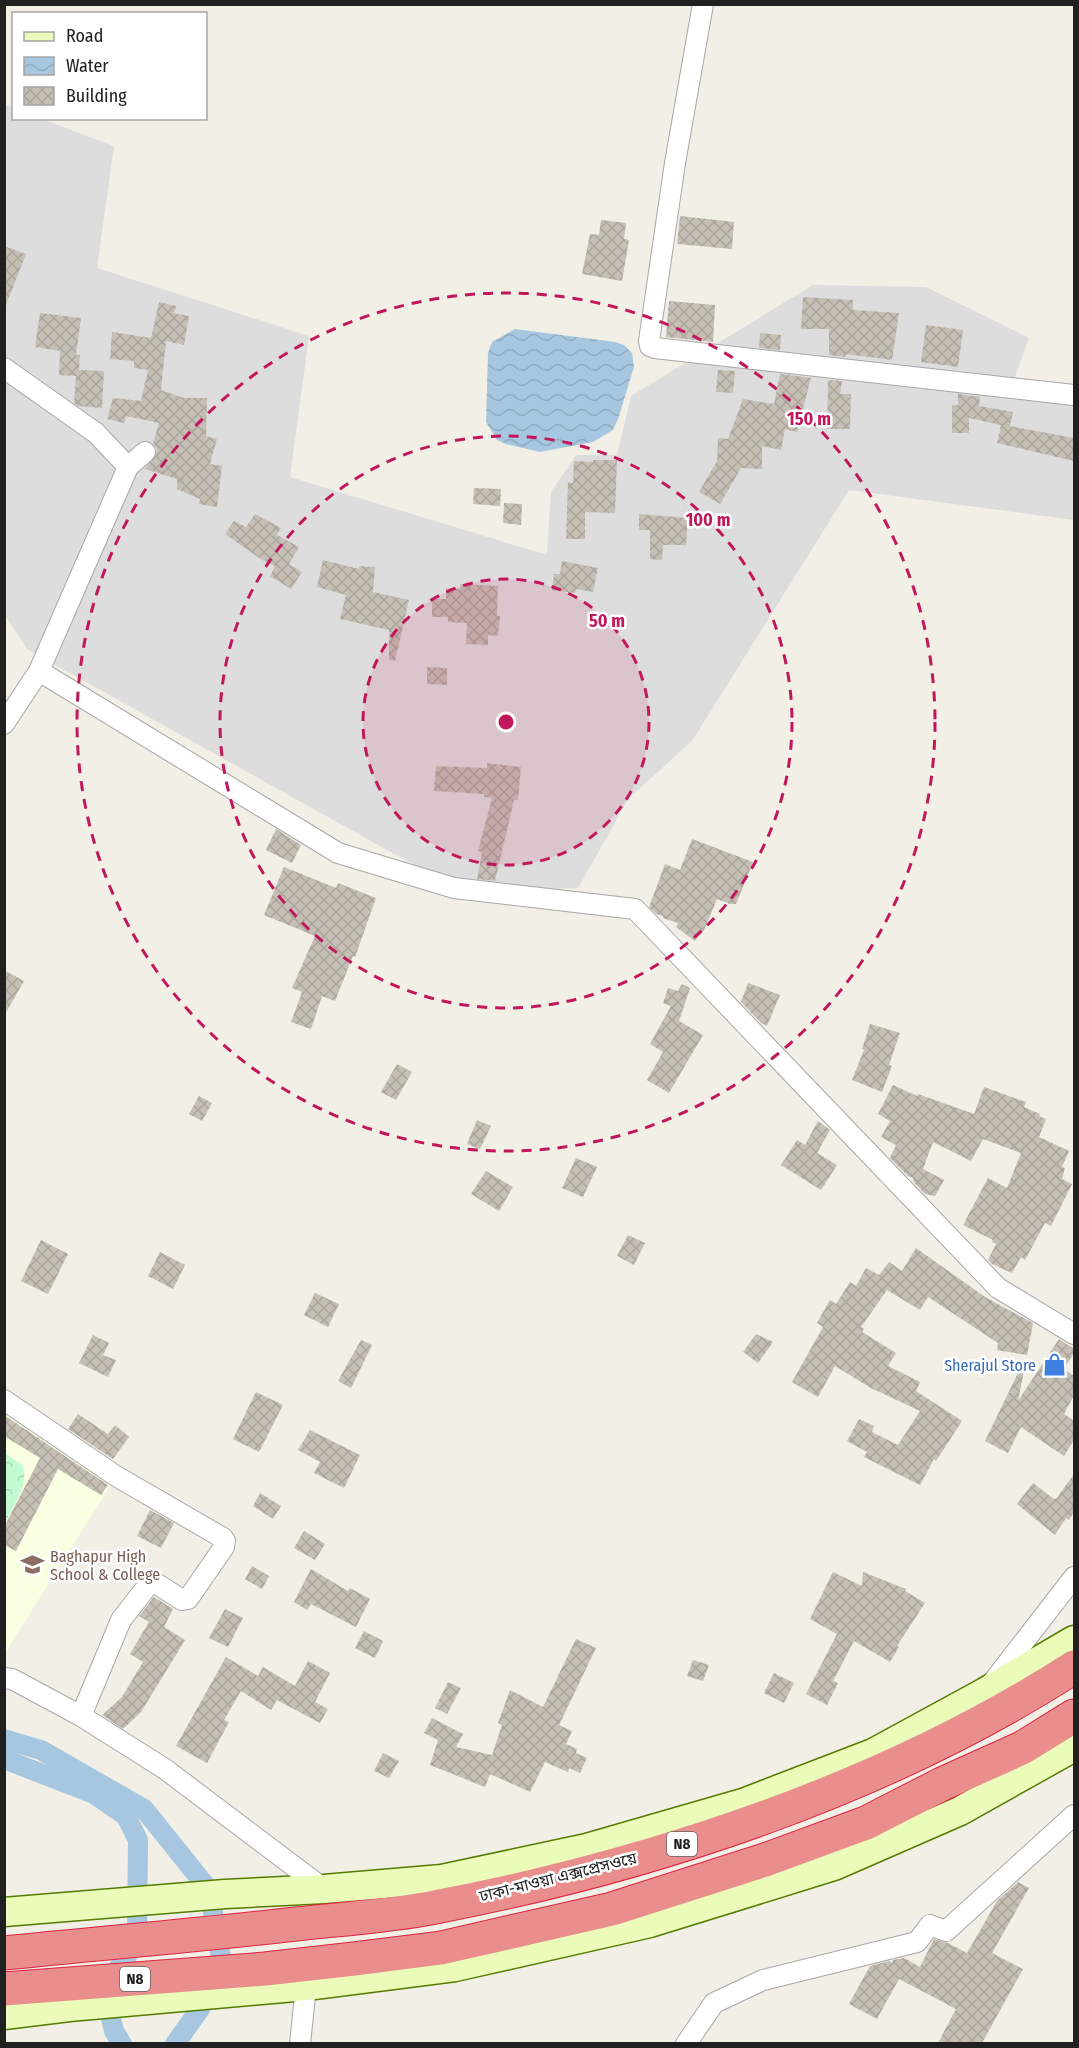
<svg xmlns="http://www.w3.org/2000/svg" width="1079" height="2048" font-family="'Fira Sans Condensed','Noto Sans Bengali',sans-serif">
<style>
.residential{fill:#dedddd}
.education{fill:#f9ffe1}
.park{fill:url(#park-crowns)}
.water{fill:url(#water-waves)}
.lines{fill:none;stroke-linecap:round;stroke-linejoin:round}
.canal{stroke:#a6c7df;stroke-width:20}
.building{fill:url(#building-cross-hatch)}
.street-casing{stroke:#a7a7a7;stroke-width:22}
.secondary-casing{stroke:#567c02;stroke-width:31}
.highway-casing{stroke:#df233e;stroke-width:35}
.street{stroke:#fff;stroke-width:20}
.secondary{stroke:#ebfbba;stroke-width:28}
.highway{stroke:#e98e8d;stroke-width:33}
.ring{fill:none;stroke:#c2185b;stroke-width:3;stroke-dasharray:10 8}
.labels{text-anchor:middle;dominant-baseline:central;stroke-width:5;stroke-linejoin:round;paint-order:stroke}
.shield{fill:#fff;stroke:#636363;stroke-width:1.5}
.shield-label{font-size:15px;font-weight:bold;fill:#202020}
.shop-label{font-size:16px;fill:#366cbe;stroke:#fff;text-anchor:end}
.education-label{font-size:16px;fill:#785e54;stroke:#fff;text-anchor:start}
.street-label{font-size:16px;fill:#202020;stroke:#fff}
.centre{fill:#c2185b;stroke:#fff;stroke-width:3}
.ring-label{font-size:18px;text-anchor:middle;font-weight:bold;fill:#c2185b;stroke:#fff;stroke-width:5;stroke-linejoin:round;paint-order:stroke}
</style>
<defs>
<pattern id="park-crowns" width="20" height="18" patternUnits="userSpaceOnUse" patternTransform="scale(1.5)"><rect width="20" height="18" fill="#c3fbd3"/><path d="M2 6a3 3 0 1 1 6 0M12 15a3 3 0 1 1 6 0" fill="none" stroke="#a7d7b5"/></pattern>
<pattern id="water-waves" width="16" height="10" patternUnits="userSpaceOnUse" patternTransform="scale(1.5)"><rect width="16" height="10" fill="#a6c7df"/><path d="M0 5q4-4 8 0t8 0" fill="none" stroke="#8fabbf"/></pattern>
<pattern id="building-cross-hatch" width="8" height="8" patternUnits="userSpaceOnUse" patternTransform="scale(1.5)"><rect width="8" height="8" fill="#c6bfb5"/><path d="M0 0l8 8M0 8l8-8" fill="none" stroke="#aaa49b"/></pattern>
</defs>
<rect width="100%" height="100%" fill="#f1efe6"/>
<path class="residential" d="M4,104L13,108L14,118L42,119L114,146L97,268L309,336L290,477L547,555L551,492L576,455H617L631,396L813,285L926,287L1029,338L1011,388L1074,406V520L849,490L692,741L629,798L578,888L503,891L439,879L27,649L5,615Z"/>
<path class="education" d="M5,1404L116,1477L5,1653Z"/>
<path class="park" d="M5,1453L23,1466C29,1485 13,1506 5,1523Z"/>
<path class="water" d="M515,329L615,342L624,345L632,353L634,367L618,419L613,430L593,442L540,452L506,444L497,440L486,422L488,353L492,342Z"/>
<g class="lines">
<path class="canal" d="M4,1739L41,1750L144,1809L209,1890L221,1957L200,2009L175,2044
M4,1759L94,1794L126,1816L138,1840L137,1934L126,1958L109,1980L107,2002L114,2031L122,2044"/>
</g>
<path class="building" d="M680,216L734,222L732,249L677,244Z
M601,220L626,223L624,239L629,240L622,281L582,274L590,234L599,235Z
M4,246L26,254L6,305H4Z
M803,297L853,300V310L899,313L892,360L846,354L845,357L829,355V329H801Z
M669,301L715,305L713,342L666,337Z
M159,302L176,306L174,313L189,316L184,345L166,341L161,390L184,398H207L206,436L217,439L210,464L222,466L217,507L199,504L200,499L177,489V479L145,469L156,455L157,449L153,443L159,423L126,416L124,423L107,419L113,398L141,401L148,370L134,368V361L110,359L112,332L151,338Z
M40,313L81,318L76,355H80L79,370L104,371L102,408L78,406L74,403L76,376L59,375L60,351L35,347Z
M926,325L963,330L958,367L921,362Z
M760,333L781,335L780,350L759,348Z
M718,370L735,371L733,393L716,392Z
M780,374L811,378L797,432L785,429L781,450L762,446V469L741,468L720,504L699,492L717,461L718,438L728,439L743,399L774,404Z
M828,380L842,381L840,394H851L850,429H827Z
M958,394L980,397L979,406L1013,412L1010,426L1074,438V461L997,443L1001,425L969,418V433H952V405H958Z
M593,460H617L615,513L585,512V539H566L568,482L573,483L574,461L593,462Z
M474,488L501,489L500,506L473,504Z
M504,503L522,504L521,525L503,523Z
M255,514L281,528L277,535L299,547L289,564L302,572L291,589L270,576L275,566L262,560L225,534L234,521L246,527Z
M639,514L688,518L686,545H663L662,560L650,559V530H639Z
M323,560L359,569V566L375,567L373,592L409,600L395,661L389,660V630L340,619L346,595L317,587Z
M562,561L598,568L593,592L576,589L575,593L552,590L554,574H560Z
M460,584L498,586L497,616H500L498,636L488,635V645L466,644L467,623L448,622V617H432V599H446V588L460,589Z
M427,667L447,668V685L427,684Z
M487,763L521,767L518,800H514L495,881L477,879L482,852L478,851L492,798L484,797V794L434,791L436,766L487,768Z
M276,829L301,845L292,863L266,850Z
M692,839L753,862L736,904H730L717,899L704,930L695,941L676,927L678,923L663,918V916L656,914L649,907L665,864L680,870Z
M284,867L336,888L338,883L376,898L355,957L353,956L335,1001L322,996L311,1029L291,1022L302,992L292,988L315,936L264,915Z
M4,970L24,981L4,1016Z
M748,983L780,995L767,1026L761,1023L741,1002Z
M682,984L690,988L679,1021L703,1035L669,1093L647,1080L663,1052L650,1044L671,1006L663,1003L668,988L678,991Z
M870,1024L900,1033L889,1065L892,1066L882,1092L852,1080L864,1050L862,1049Z
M397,1064L412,1072L396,1100L381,1092Z
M893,1085L917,1096L918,1094L974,1114L984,1087L1026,1102L1024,1107L1040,1114L1039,1116L1046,1119L1039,1137L1069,1151L1062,1167L1065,1168L1062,1179L1072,1184L1051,1226L1045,1223L1025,1260L1021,1257L1012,1273L992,1264L988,1260L996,1244L992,1242L993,1240L963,1225L988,1178L1007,1188L1021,1153L983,1139L971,1161L933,1142L923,1169L944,1180L935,1196L925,1194L913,1181V1178L908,1176L890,1158L896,1145L881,1137L890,1121L878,1114Z
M199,1096L212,1103L202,1121L189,1114Z
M477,1120L491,1126L480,1149L467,1144Z
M818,1121L830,1130L817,1153L837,1165L821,1190L781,1165L797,1140L805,1145Z
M576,1158L597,1167L583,1197L562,1188Z
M486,1171L513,1187L499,1211L471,1194Z
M628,1235L645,1243L634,1265L617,1256Z
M41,1240L68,1254L48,1294L21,1281Z
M916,1248L985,1297L1033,1323L1027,1355L997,1350L998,1343L928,1297L920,1310L887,1290L861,1327L864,1329L862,1332L896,1353L888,1366L920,1382L916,1391L962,1421L936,1461L934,1459L920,1485L864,1457L867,1452L847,1441L859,1419L874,1426L872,1432L898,1445L920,1411L871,1388L835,1366L818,1397L792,1382L823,1327L817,1323L830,1300L836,1304L850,1282L856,1286L866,1268L879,1275L889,1262L902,1271Z
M160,1252L185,1265L173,1289L148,1276Z
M315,1293L339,1304L328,1327L304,1315Z
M756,1334L773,1342L758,1363L743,1352Z
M93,1335L109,1343L103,1355L116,1360L108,1377L79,1363Z
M1059,1339L1074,1349V1353L1064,1369L1074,1376V1395L1064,1414L1074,1421V1440L1064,1456L1021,1427L1008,1453L985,1441L1020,1369L1024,1371L1018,1401Z
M361,1340L372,1345L351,1388L338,1381Z
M256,1392L283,1405L259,1452L233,1439Z
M78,1414L108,1434L115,1425L129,1437L113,1459L68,1429Z
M4,1415L108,1485L101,1495L58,1469L16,1551L4,1545V1527L40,1458L4,1436Z
M310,1430L360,1455L344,1488L314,1473L320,1462L298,1450Z
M1074,1474V1512L1069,1520L1066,1518L1055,1535L1017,1504L1033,1483L1054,1499H1056Z
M260,1493L281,1506L273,1519L253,1506Z
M150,1510L174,1523L161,1548L137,1536Z
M304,1531L325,1544L315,1560L294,1548Z
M252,1566L269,1576L262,1589L245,1579Z
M311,1569L348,1591L350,1588L370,1599L356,1627L311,1604L307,1610L294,1602Z
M833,1572L862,1586L863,1572L906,1589L905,1591L925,1603L897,1646L899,1647L890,1662L854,1641L833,1681L838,1683L827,1705L806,1694L837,1634L810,1619Z
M154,1597L173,1609L164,1627L185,1640L141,1712L123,1729L102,1715L122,1697L143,1662L130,1654L149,1622L139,1616Z
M225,1609L243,1618L228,1647L209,1638Z
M364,1631L383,1641L375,1658L355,1648Z
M576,1639L596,1648L559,1725L572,1731L566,1744L577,1749L576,1753L587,1758L580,1773L569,1768L568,1772L545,1762L530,1792L490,1774L485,1787L430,1765L438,1740L424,1733L432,1718L463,1734L456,1747L492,1755L502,1725L498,1723L510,1690L543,1707Z
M226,1657L258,1676L263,1667L295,1686L308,1661L330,1673L315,1702L328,1709L320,1723L277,1700L271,1710L241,1691L224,1720L229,1722L207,1763L176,1746Z
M693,1660L709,1665L703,1681L687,1676Z
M774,1673L794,1683L784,1703L764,1693Z
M448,1682L461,1688L447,1714L435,1708Z
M383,1753L399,1761L389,1778L374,1771Z
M1018,1882L1029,1888L992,1953L1023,1969L982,2043H938L956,2009L899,1979L877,2019L849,2004L870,1966L889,1961L892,1963L893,1960L904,1958L920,1967L934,1939L948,1943L967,1953L997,1901Z"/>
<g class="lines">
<defs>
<path id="street" d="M703,4L675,163L649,341L650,346L655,348L1074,395
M4,368L96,433L128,467
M39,671L338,853L454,888L635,909L998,1288L1074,1334
M4,724L39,671L128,467L145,452
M4,1400L116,1476L223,1538L225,1541L224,1547L188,1599L182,1600L154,1582L149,1584L121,1620L81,1716
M4,1678L12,1679L81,1716L165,1769L324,1889
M992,1683L1074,1577
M300,2044L306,1986
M686,2044L714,2003L763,1980L917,1942L930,1925L946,1931L1074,1815"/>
<path id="secondary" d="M4,1912L225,1894L324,1889L442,1879L587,1848L743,1803L873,1753L985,1692L1074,1640
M4,2015L69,2007L306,1986L455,1967L650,1923L834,1866L960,1811L1074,1747"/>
<path id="highway" d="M4,1953C102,1943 199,1935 296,1924C342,1919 390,1916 435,1907C655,1865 886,1788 1074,1667
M4,1989L265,1969L354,1959L441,1948L612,1909L765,1860L866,1823L942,1784L1022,1748L1074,1716"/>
</defs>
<use href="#street" class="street-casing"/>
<use href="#secondary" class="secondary-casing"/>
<use href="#highway" class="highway-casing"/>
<use href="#street" class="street"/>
<use href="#secondary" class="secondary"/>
<use href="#highway" class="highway"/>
</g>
<circle cx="506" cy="722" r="143" fill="#c2185b" fill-opacity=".12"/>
<g class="ring">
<circle cx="506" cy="722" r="143"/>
<circle cx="506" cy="722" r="286"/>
<circle cx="506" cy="722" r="429"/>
</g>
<defs>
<symbol id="shop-bare" viewBox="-9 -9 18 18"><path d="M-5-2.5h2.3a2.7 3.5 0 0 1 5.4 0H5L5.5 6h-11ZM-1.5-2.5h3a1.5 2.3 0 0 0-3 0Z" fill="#3f7fe0" stroke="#fff" stroke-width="2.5" paint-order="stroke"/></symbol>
<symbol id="school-bare" viewBox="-9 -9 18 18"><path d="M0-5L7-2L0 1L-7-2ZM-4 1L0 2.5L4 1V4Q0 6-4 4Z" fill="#8d6e63" stroke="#fff" stroke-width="2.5" paint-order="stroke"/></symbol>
</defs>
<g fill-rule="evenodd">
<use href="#shop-bare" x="1038" y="1348" width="33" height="33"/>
<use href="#school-bare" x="16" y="1548" width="33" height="33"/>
</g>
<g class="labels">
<g class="shield">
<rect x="667" y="1832" width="30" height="24" rx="4.5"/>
<rect x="120" y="1967" width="30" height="24" rx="4.5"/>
</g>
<g class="shield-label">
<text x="682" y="1844">N8</text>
<text x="135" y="1979">N8</text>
</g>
<g class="shop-label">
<text x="1036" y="1365">Sherajul Store</text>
</g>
<g class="education-label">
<text x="50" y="1556">Baghapur High<tspan x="50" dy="18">School &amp; College</tspan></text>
</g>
<g class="street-label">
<text transform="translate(558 1877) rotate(-14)">ঢাকা-মাওয়া এক্সপ্রেসওয়ে</text>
</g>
</g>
<circle cx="506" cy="722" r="9" class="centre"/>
<g class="ring-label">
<text x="809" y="425">150 m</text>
<text x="708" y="526">100 m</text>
<text x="607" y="627">50 m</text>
</g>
<rect width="1079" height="2048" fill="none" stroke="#202020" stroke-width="12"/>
<rect x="12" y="12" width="195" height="108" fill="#ffffff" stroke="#a6a6a6" stroke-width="1.5"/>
<rect x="24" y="32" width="30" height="9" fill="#ebfbba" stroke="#a6a6a6" stroke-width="1.5"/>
<text x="66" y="42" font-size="18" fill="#202020">Road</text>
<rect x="24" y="57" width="30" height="18" fill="url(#water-waves)" stroke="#a6a6a6" stroke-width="1.5"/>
<text x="66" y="72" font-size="18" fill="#202020">Water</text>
<rect x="24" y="87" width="30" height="18" fill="url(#building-cross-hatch)" stroke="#a6a6a6" stroke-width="1.5"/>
<text x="66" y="102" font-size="18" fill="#202020">Building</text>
</svg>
